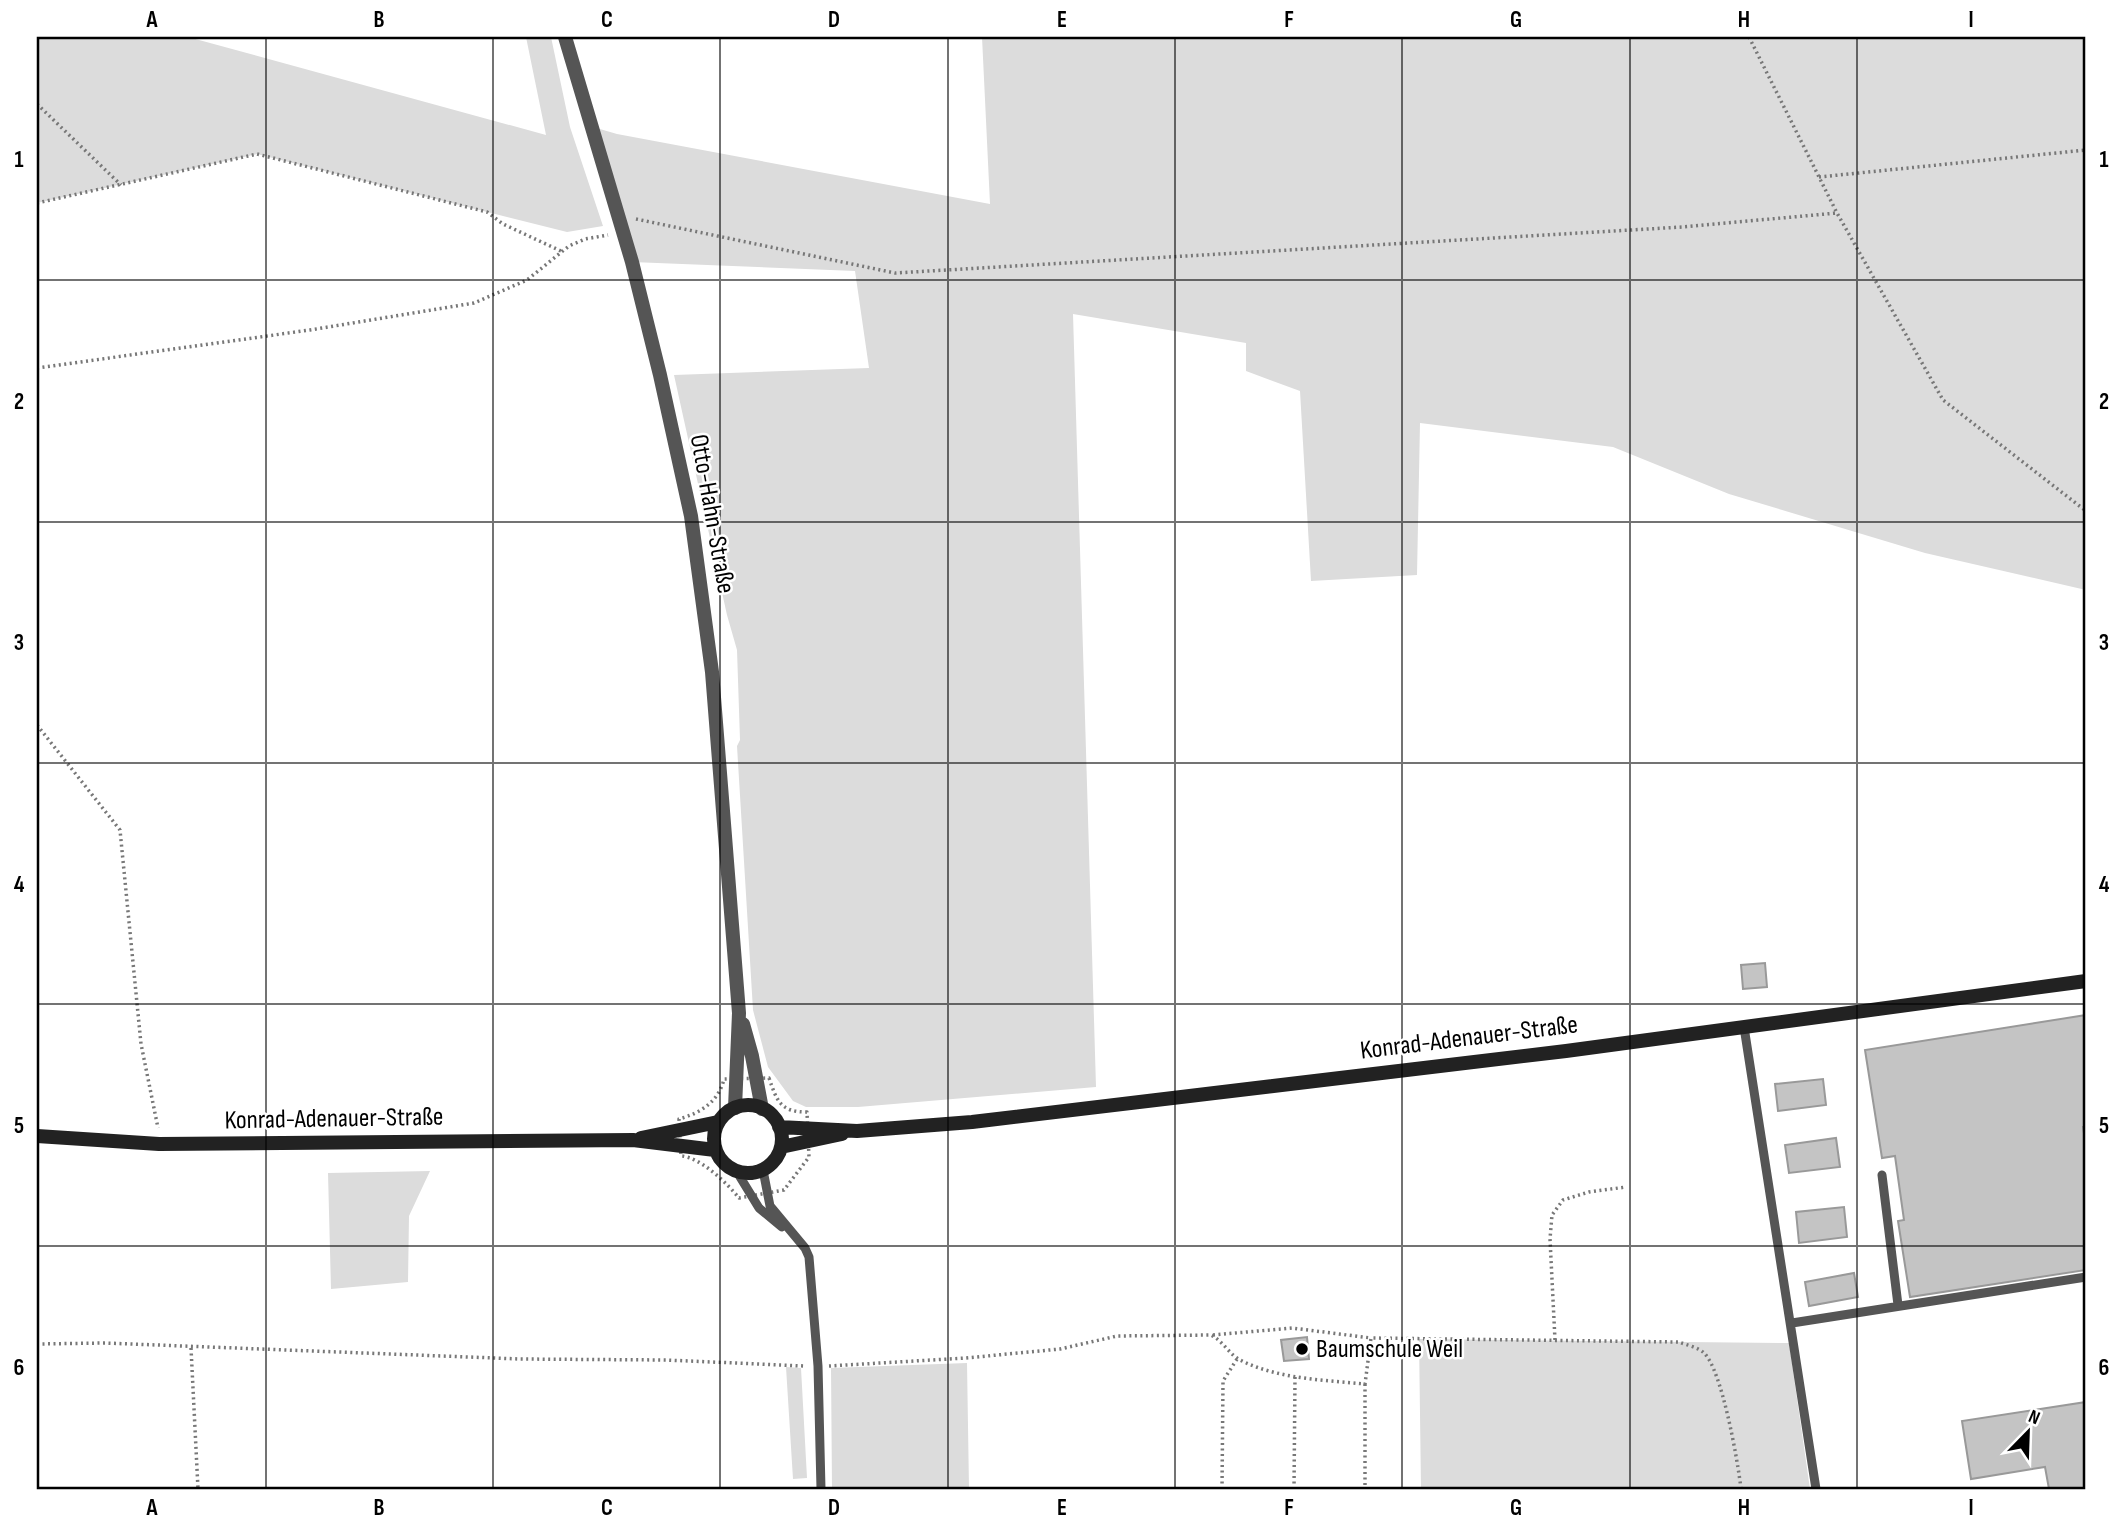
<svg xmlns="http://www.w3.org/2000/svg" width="2123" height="1526" font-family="'Sofia Sans Condensed',sans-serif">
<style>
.green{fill:#dcdcdc}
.building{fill:#c4c4c4;stroke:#999;stroke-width:2}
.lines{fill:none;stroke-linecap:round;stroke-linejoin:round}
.path{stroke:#777;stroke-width:3.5;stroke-dasharray:2 3.5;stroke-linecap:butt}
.lane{stroke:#555;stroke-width:9}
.street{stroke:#555;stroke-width:14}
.secondary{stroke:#222;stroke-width:14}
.grid{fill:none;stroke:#000;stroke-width:2;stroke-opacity:0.55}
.poi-dot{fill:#000;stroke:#fff;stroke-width:2.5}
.labels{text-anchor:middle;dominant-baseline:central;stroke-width:5;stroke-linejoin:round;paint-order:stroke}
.street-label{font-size:26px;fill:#000;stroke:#fff}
.poi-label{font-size:26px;fill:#000;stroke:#fff;text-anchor:start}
.neatline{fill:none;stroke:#000;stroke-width:2.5}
.grid-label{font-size:23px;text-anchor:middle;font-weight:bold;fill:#000}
</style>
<rect width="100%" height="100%" fill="#fff"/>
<path class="green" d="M37,37H188L546,135L526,37H551L570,127L603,226L567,232L257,154L37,203Z
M982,37H2086V590L1925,553L1729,494L1613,447L1420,423L1417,575L1311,581L1300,391L1246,371V343L1073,314L1096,1087L858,1107H806L793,1101L768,1067L753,1010L737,746L740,740L737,650L727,615L674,375L869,368L855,271L632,262L593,127L617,134L990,204Z
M430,1171L409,1216L408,1282L331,1289L328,1173Z
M1419,1339L1789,1343L1810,1489H1421Z
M967,1363L969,1489H832L831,1368Z
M786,1367L801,1368L807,1478L793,1479Z"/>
<path class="building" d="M1765,963L1767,987L1743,989L1741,965Z
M2086,1015V1126L2083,1127L2086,1146V1270L1910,1297L1898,1221L1904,1220L1895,1156L1882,1158L1865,1050Z
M1823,1079L1826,1105L1778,1111L1775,1084Z
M1836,1138L1840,1167L1789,1173L1785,1145Z
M1844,1207L1847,1237L1799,1243L1796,1212Z
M1854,1273L1858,1297L1809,1306L1805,1282Z
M1307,1337L1309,1359L1284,1361L1281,1340Z
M2086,1402V1489H2049L2045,1467L1971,1479L1962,1421Z"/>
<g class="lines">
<path class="path" d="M1749,37L1837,213L1943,400L2086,511
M37,104L121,185
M1819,177L2086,150
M37,203L257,154L487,212L503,224L563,252
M636,219L895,273L1682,227L1837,213
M37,368L310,330L474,303L527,280L569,246L585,239L608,235
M37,725L120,830L141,1044L158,1128
M769,1078C777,1101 780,1112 807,1112L809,1157L784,1190L739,1198C727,1183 700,1157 681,1156L679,1119C701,1113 719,1101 724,1079Z
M1213,1335L1292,1328L1371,1338
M1555,1340L1550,1239L1552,1215L1563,1200L1589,1192L1626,1187
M37,1344L105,1343L520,1359L666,1360L804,1366
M191,1348L198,1489
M829,1366L966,1358L1060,1349L1117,1336L1211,1335C1223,1341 1229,1354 1240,1360C1278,1379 1323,1380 1365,1384L1371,1338L1679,1342C1686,1345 1698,1347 1704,1353C1722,1370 1738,1462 1741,1489
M1365,1384V1489
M1222,1489L1223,1381L1237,1359
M1294,1489L1295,1377"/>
<path class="lane" d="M1744,1027L1816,1489
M763,1170L770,1206L805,1248L809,1257L818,1366L821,1489
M737,1172L759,1208L782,1227
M1882,1175L1898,1305
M1792,1323L2086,1277"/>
<path class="street" d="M565,37L632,262L660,375L691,516L712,672L739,1013L735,1108
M743,1024L752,1056L762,1109"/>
<path class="secondary" d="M714 1139a34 34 0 1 1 68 0a34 34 0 1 1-68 0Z
M779,1127L857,1131L972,1122L1566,1051L2086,981
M37,1136L159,1144L633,1140L715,1150
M641,1138L718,1122
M781,1147L842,1134"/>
</g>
<path class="grid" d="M266,37V1489M493,37V1489M720,37V1489M948,37V1489M1175,37V1489M1402,37V1489M1630,37V1489M1857,37V1489M37,280H2086M37,522H2086M37,763H2086M37,1004H2086M37,1246H2086"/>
<circle class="poi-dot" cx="1302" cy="1349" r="7"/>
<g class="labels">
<g class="street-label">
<text transform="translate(712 514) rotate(80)">Otto-Hahn-Straße</text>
<text transform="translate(1469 1038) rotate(-7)">Konrad-Adenauer-Straße</text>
<text transform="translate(334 1119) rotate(-1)">Konrad-Adenauer-Straße</text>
</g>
<g class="poi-label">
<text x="1316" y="1349">Baumschule Weil</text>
</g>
</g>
<rect width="2123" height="1526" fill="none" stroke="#ffffff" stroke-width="77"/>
<g transform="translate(2028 1432) rotate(23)" stroke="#ffffff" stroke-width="5" paint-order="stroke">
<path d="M0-5L12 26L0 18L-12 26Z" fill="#000000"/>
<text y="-10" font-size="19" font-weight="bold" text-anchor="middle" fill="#000000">N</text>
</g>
<rect x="38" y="38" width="2046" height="1450" class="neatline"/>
<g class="grid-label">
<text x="152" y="27">A</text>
<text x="379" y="27">B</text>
<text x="607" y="27">C</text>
<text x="834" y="27">D</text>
<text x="1062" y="27">E</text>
<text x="1289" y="27">F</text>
<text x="1516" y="27">G</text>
<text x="1744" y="27">H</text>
<text x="1971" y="27">I</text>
<text x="19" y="167">1</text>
<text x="2104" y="167">1</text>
<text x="19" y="409">2</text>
<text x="2104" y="409">2</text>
<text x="19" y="650">3</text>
<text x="2104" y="650">3</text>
<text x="19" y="892">4</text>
<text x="2104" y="892">4</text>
<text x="19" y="1133">5</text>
<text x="2104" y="1133">5</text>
<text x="19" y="1375">6</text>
<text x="2104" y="1375">6</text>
<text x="152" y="1515">A</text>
<text x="379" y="1515">B</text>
<text x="607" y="1515">C</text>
<text x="834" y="1515">D</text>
<text x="1062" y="1515">E</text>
<text x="1289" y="1515">F</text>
<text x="1516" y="1515">G</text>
<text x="1744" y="1515">H</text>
<text x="1971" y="1515">I</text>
</g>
</svg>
